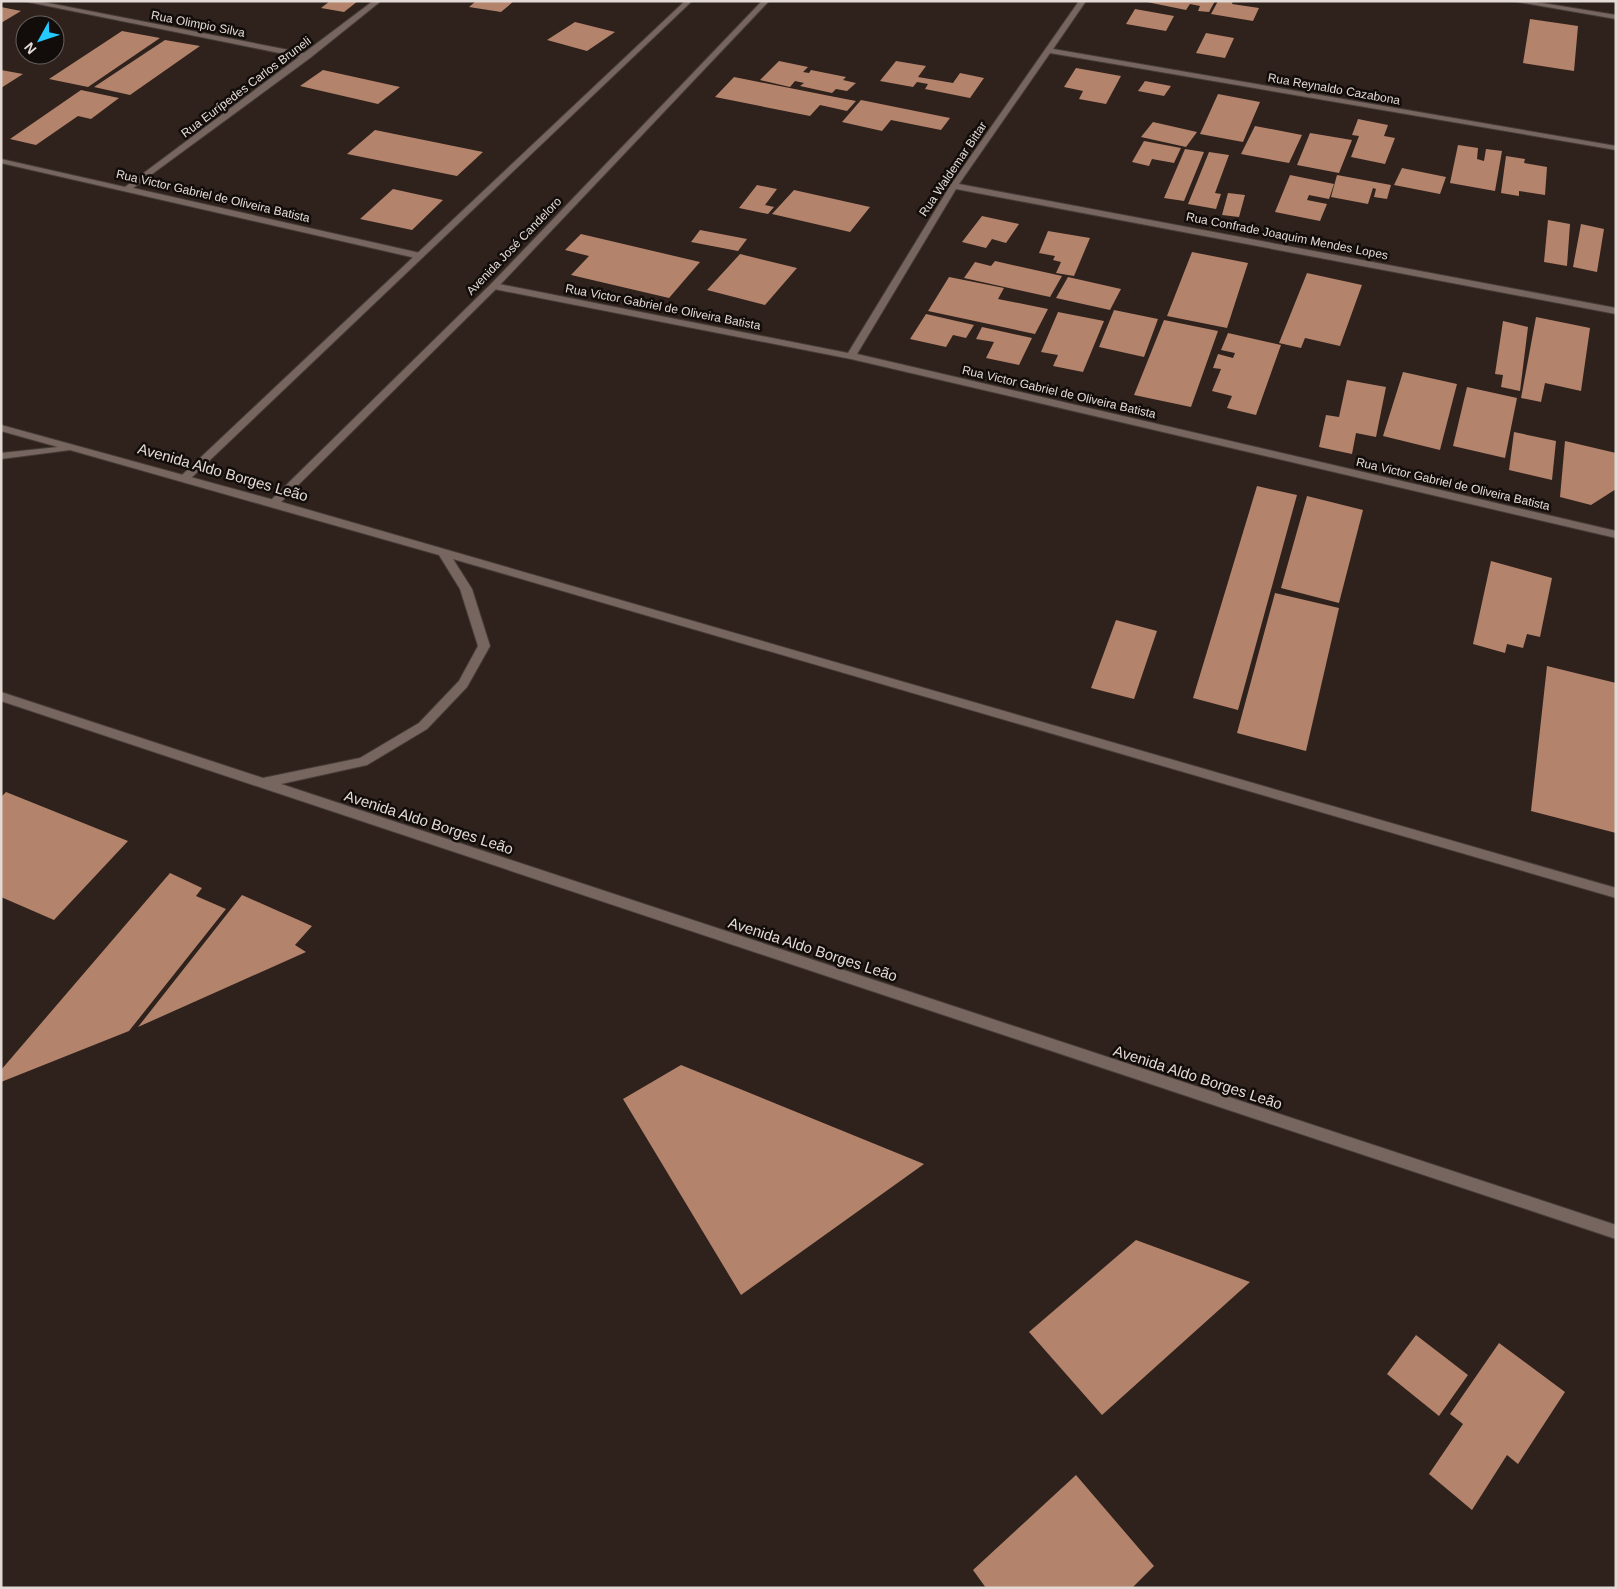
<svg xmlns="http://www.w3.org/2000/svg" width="1617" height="1589" font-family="Arial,sans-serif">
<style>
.building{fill:#b4836c}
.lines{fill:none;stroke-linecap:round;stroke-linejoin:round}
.minor-casing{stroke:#473d38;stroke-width:2}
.tertiary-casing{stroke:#473d38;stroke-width:2}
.secondary-casing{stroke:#473d38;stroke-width:2}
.minor{fill:#76665f;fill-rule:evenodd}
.tertiary{fill:#76665f;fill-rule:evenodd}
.secondary{fill:#76665f;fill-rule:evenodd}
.labels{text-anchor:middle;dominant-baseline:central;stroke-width:5;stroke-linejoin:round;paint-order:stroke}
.far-street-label{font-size:12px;fill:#e3dad6;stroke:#120d0a}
.street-label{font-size:15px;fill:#e3dad6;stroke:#120d0a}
</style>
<rect width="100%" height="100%" fill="#2f221c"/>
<path class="building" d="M330,1H358L344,12L321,8Z
M476,1H514L501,12L469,7Z
M1142,1H1215L1209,12L1198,11L1200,6L1190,4L1186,10Z
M1218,1H1233L1232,4L1259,8L1253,21L1211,14Z
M1,7L21,11L1,23Z
M1135,9L1174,16L1166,31L1126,24Z
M1530,19L1578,26L1574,71L1523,63Z
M575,22L615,32L587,51L547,40Z
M122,31L160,38L88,87L49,79Z
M1206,33L1234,38L1225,58L1196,53Z
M165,40L200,46L130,95L94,87Z
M779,61L808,67L803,72L809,73L811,70L846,77L843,80L856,83L847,91L836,89L832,93L800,86L804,83L795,81L790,87L760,80Z
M896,61L926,66L918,77L953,83L960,73L984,78L970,98L925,89L928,84L917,82L913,87L880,81Z
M1076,68L1121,76L1106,104L1079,99L1083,91L1064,87Z
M1,70L23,74L1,88Z
M323,70L400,87L378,104L300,86Z
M734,77L830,96L856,101L847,111L820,105L810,116L715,97Z
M1145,81L1171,86L1164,96L1138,91Z
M81,90L119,98L91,119L78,116L36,145L10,139Z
M1218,94L1260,102L1243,142L1200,134Z
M861,100L950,118L941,130L891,120L882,131L842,122Z
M1358,119L1388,125L1384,136L1395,138L1385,164L1351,157L1359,136L1352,135Z
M1153,122L1197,132L1186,147L1141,137Z
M1255,126L1302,135L1289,163L1241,154Z
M375,130L483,152L457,176L347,154Z
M1310,133L1352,140L1339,173L1297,165Z
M1144,141L1181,148L1174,163L1152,159L1149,166L1132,162Z
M1458,145L1478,148L1477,159L1484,161L1486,149L1502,151L1495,191L1450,183Z
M1185,149L1204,152L1184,201L1164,198Z
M1209,152L1229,155L1215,193L1221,194L1216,209L1188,204Z
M1506,156L1525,159L1524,163L1547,167L1545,195L1519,191V196L1501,193Z
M1402,168L1446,177L1440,194L1394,185Z
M1290,175L1334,184L1329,199L1309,195L1307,200L1327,204L1320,221L1275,212Z
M1337,175L1391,185L1387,199L1374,197L1376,189L1373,188L1368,204L1331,197Z
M757,185L777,189L765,205L774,207L768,214L739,208Z
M393,189L443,200L412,230L360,219Z
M794,190L870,207L850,232L772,214Z
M1228,193L1245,195L1239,217L1222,215Z
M982,216L1005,221L1019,224L1006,243L992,239L986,248L962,242Z
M1548,220L1570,224L1567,266L1544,262Z
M1581,224L1604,229L1597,272L1573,267Z
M700,230L747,239L738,251L691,242Z
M1048,231L1090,238L1074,276L1056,273L1061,262L1053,260L1055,256L1039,253Z
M581,234L700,262L669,298L571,275L589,256L565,250Z
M1192,252L1248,263L1227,328L1167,316Z
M740,254L797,268L765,305L707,290Z
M995,261L1062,276L1050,297L964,278L975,262L991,266Z
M1307,273L1362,285L1340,346L1305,338L1301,348L1279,343Z
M949,277L1004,288L998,299L1048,309L1035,334L928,311Z
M1068,277L1121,289L1110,310L1056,298Z
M1114,310L1158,319L1144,357L1099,347Z
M1058,312L1104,321L1083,372L1053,366L1058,355L1041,352Z
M926,314L974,325L966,338L953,335L946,347L910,339Z
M1536,317L1590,328L1581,391L1545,383L1541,402L1521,398Z
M1164,320L1218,331L1191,407L1134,395Z
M1503,321L1528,327L1520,391L1501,387L1503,375L1495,374Z
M982,327L1032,338L1019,365L986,358L994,342L976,339Z
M1228,333L1281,345L1256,415L1227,408L1232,396L1212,391L1221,369L1213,368L1218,354L1233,358L1235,353L1221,350Z
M1403,372L1457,384L1440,450L1383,436Z
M1347,380L1386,387L1376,437L1356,433L1352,454L1319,447L1326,415L1339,417Z
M1467,387L1517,398L1505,458L1453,446Z
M1514,432L1556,441L1552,480L1509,470Z
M1565,441L1616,453V489L1591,505L1560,497Z
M1257,486L1297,495L1238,710L1193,698Z
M1307,496L1363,510L1339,603L1281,588Z
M1491,561L1552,578L1540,637L1527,634L1523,648L1507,644L1505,653L1473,644Z
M1275,593L1339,608L1306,751L1237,733Z
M1116,620L1157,631L1134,699L1091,688Z
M1547,666L1616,683V833L1531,811Z
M6,792L128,841L54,920L1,897V797Z
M170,873L202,888L196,896L226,909L129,1031L1,1082V1070Z
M242,895L312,926L295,945L306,952L138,1027Z
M681,1065L924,1164L741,1295L623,1099Z
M1136,1240L1250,1282L1102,1415L1029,1332Z
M1416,1335L1468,1375L1439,1416L1387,1374Z
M1499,1343L1565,1392L1518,1464L1507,1455L1472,1510L1429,1474L1463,1424L1450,1414Z
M1076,1475L1154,1566L1132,1588H986L973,1570Z"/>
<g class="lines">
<defs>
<path id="minor" d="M23,1H38L304,53L373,1H381L310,58L133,188L420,253L424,256L420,259L1,163V159L125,187L299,57Z
M1079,1H1086L1053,49L1616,146V150L1050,53L959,184L1616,308V314L956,189L857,354L1616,531V538L851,359L494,289L490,286L494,283L848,353L950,186Z
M1512,1H1530L1616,15V19Z"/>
<path id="tertiary" d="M685,1H692L189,480H181V476Z
M762,1H769L497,288L278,505H270V501L491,284Z"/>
<path id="secondary" d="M1,425L278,501L1616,888V898L453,559L472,589L490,646L467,687L427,729L367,765L281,784L1616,1225V1239L1,701V692L263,778L360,758L419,723L459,681L478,646L460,589L439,555L70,450L1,459V453L58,447L1,431Z"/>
</defs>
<use href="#minor" class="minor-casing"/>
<use href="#tertiary" class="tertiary-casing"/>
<use href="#secondary" class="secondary-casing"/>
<use href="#minor" class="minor"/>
<use href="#tertiary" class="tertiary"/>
<use href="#secondary" class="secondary"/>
</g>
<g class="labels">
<g class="far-street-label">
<text transform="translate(198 24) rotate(11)">Rua Olimpio Silva</text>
<text transform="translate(246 87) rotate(-37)">Rua Eurípedes Carlos Bruneli</text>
<text transform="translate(1334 89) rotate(10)">Rua Reynaldo Cazabona</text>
<text transform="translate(953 169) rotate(-56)">Rua Waldemar Bittar</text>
<text transform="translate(213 196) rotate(13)">Rua Victor Gabriel de Oliveira Batista</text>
<text transform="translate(1287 236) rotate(11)">Rua Confrade Joaquim Mendes Lopes</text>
<text transform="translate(514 246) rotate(-46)">Avenida José Candeloro</text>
<text transform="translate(663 307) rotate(11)">Rua Victor Gabriel de Oliveira Batista</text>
<text transform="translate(1059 392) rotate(13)">Rua Victor Gabriel de Oliveira Batista</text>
<text transform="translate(1453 484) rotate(13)">Rua Victor Gabriel de Oliveira Batista</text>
</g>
<g class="street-label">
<text transform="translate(223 472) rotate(16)">Avenida Aldo Borges Leão</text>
<text transform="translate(429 822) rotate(18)">Avenida Aldo Borges Leão</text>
<text transform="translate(813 949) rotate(18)">Avenida Aldo Borges Leão</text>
<text transform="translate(1198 1077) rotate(18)">Avenida Aldo Borges Leão</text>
</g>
</g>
<rect width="1617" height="1589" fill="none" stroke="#e3dad6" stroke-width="5"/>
<g transform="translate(40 40) rotate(230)"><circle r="24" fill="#120d0a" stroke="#665f5c"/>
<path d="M0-4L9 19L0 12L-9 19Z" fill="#24c9fe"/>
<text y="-8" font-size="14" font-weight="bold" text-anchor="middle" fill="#e3dad6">N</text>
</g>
</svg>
